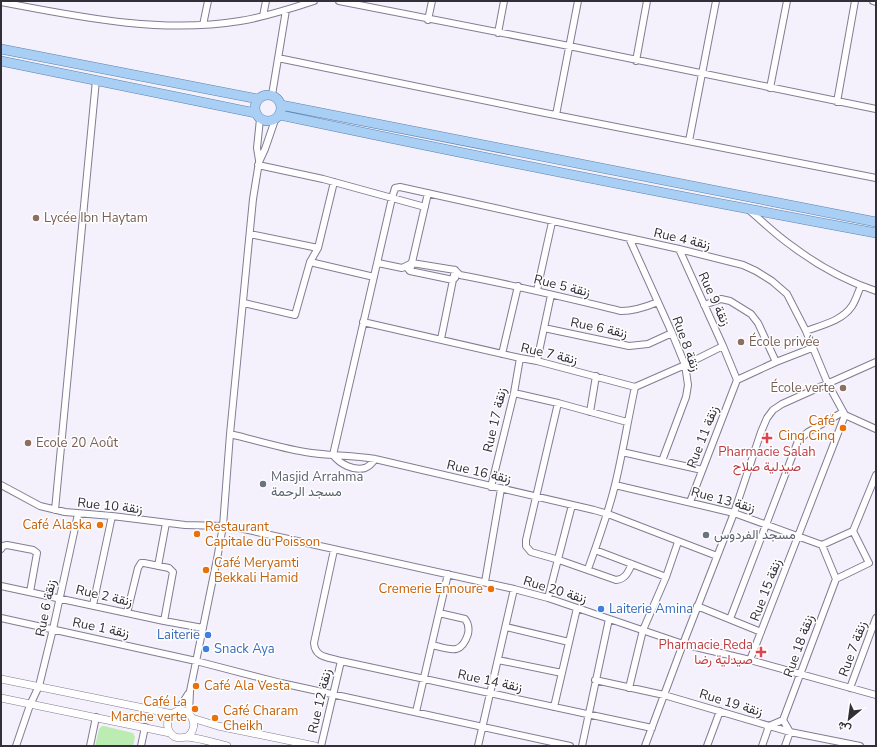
<svg xmlns="http://www.w3.org/2000/svg" width="877" height="747" font-family="'Nunito Sans',Vazirmatn,sans-serif">
<style>
.green{fill:#bcecb2}
.lines{fill:none;stroke-linecap:round;stroke-linejoin:round}
.minor-casing{stroke:#837c94;stroke-width:8}
.tertiary-casing{stroke:#837c94;stroke-width:8}
.primary-casing{stroke:#5a82af;stroke-width:10}
.minor{stroke:#fff;stroke-width:6}
.tertiary{stroke:#fff;stroke-width:7}
.primary{stroke:#a9cff5;stroke-width:9}
.education-dot{fill:#8d6e63;stroke:#fff;stroke-width:1.5}
.food-dot{fill:#e8710a;stroke:#fff;stroke-width:1.5}
.health-dot{fill:#e0444e;stroke:#fff;stroke-width:1.5}
.worship-dot{fill:#6b7280;stroke:#fff;stroke-width:1.5}
.shop-dot{fill:#3f7fe0;stroke:#fff;stroke-width:1.5}
.labels{text-anchor:middle;dominant-baseline:central;stroke-width:3;stroke-linejoin:round;paint-order:stroke}
.education-label{font-size:13px;fill:#785e54;stroke:#fff;text-anchor:start}
.street-label{font-size:13px;fill:#322f39;stroke:#fff}
.food-label{font-size:13px;fill:#c56008;stroke:#fff;text-anchor:end}
.health-label{font-size:13px;fill:#be3a42;stroke:#fff}
.worship-label{font-size:13px;fill:#5b616d;stroke:#fff;text-anchor:start}
.shop-label{font-size:13px;fill:#366cbe;stroke:#fff;text-anchor:start}
</style>
<rect width="100%" height="100%" fill="#f4f1fc"/>
<path class="green" d="M102,726H104L133,733L135,737L133,746H95L99,729Z"/>
<g class="lines">
<defs>
<path id="minor" d="M339,1L569,46L876,109
M873,1L876,2
M1,2C80,17 160,34 240,21C265,17 290,9 314,1
M263,16L266,1
M428,20L432,1
M203,25L208,1
M498,33L504,1
M278,58L545,113L876,178
M636,61L647,1
M770,88L787,1
M272,95L286,10
M837,102L855,1
M556,115L578,1
M689,141L716,1
M259,160L257,148L260,119
M258,165L323,179L425,207
M749,210C763,222 777,236 792,246C817,265 846,281 876,291
M250,234L318,248
M629,238L672,333L685,365L687,378L688,385L686,397L662,461
M679,249L723,346L737,380
M310,262L374,277
M378,263L402,268L412,263L455,270
M408,269L410,271L453,280L455,278
M455,270L460,275C514,285 567,298 621,311C635,311 646,307 658,302
M410,271L428,193
M537,290L552,222
M244,303L295,315L310,262L318,248L334,182
M704,305L721,299L730,301L751,314L758,323L776,362
M363,322L520,358L537,361L635,387L685,365L723,346
M544,328L629,346L648,344L672,333
M806,331C822,325 842,321 852,306C856,300 858,292 861,286
M441,339L455,270
M502,354L518,286
M537,361L551,295
M737,380L776,362L812,348
M514,393L558,403L627,422
M558,403L526,540V546L531,552L559,560L616,580C626,579 628,572 632,564
M590,412L596,376
M230,434C255,440 280,448 305,452C328,456 352,455 375,459L594,510L608,514L717,556
M622,452L702,470
M375,459C373,462 370,466 365,468C353,471 340,464 333,455L392,198L395,188L400,187L679,249L743,265L756,271L772,281L787,294L806,331L828,384L845,415L876,429
M1,485L40,506L65,512L112,516L185,525L223,526L239,528L514,589L548,598L683,644L750,660L876,695
M615,485L734,513L822,545
M491,487L514,393L520,358
M690,502L737,380
M55,510L96,80
M853,531L876,475
M1,549L3,546L7,545L33,550L37,553L30,592
M334,550L314,643C315,658 328,657 341,661L652,728
M595,550L666,577
M158,566L166,523
M588,569C598,541 608,514 615,485C623,452 628,419 635,387
M836,579L869,563L853,531
M836,579L822,545L853,531
M485,582L501,489
M1,586L164,621L203,628
M548,598L572,505
M93,605L112,516
M697,606L761,632
M127,613L138,568L141,563H144L169,568L173,572L164,621
M1,618L196,661L281,683L570,746
M730,619L798,441L808,432L843,412
M506,627L569,642
M432,645C450,649 461,656 468,634C469,629 469,624 465,619L439,613
M498,660L562,673
M750,660L845,415
M595,680L664,695L790,732L860,746
M629,688L643,630L666,577L678,542
M850,688L876,618
M554,707L577,608
M177,712L188,694
M416,712L448,574
M189,714L190,691L217,559L223,526L230,434L253,199L259,162L265,149L275,120
M783,720L790,732L785,746
M16,746L30,705L39,686L53,629L78,514
M90,746L96,717
M141,746L145,727
M321,746L341,661
M478,746L514,589
M582,746L609,619
M645,746L683,644L734,513L761,432L767,418L773,410L782,404L876,362
M707,746L720,711
M762,746L769,726L783,720L836,579"/>
<path id="tertiary" d="M1,679L173,714
M1,698L170,733
M192,718L218,726L315,746
M187,737C203,725 187,703 173,713C165,719 166,732 175,737C180,739 183,737 187,737C200,738 215,743 227,746"/>
<path id="primary" d="M1,49L258,99
M1,61L256,113
M255 108a13 13 0 1 1 26 0a13 13 0 1 1-26 0Z
M281,105L876,222
M280,115C478,157 677,196 876,233"/>
</defs>
<use href="#minor" class="minor-casing"/>
<use href="#tertiary" class="tertiary-casing"/>
<use href="#primary" class="primary-casing"/>
<use href="#minor" class="minor"/>
<use href="#tertiary" class="tertiary"/>
<use href="#primary" class="primary"/>
</g>
<g class="education-dot">
<circle cx="36" cy="218" r="4"/>
<circle cx="741" cy="342" r="4"/>
<circle cx="843" cy="388" r="4"/>
<circle cx="28" cy="443" r="4"/>
</g>
<g class="food-dot">
<circle cx="843" cy="428" r="4"/>
<circle cx="100" cy="525" r="4"/>
<circle cx="197" cy="534" r="4"/>
<circle cx="206" cy="570" r="4"/>
<circle cx="491" cy="589" r="4"/>
<circle cx="196" cy="686" r="4"/>
<circle cx="195" cy="709" r="4"/>
<circle cx="215" cy="718" r="4"/>
</g>
<g class="health-dot">
<path d="M765 432h4v4h4v4h-4v4h-4v-4h-4v-4h4z"/>
<path d="M759 646h4v4h4v4h-4v4h-4v-4h-4v-4h4z"/>
</g>
<g class="worship-dot">
<circle cx="263" cy="484" r="4"/>
<circle cx="706" cy="535" r="4"/>
</g>
<g class="shop-dot">
<circle cx="601" cy="609" r="4"/>
<circle cx="208" cy="635" r="4"/>
<circle cx="206" cy="649" r="4"/>
</g>
<g class="labels">
<g class="education-label">
<text x="44" y="218">Lycée Ibn Haytam</text>
<text x="749" y="342">École privée</text>
<text x="835" y="388" text-anchor="end">École verte</text>
<text x="36" y="443">Ecole 20 Août</text>
</g>
<g class="street-label">
<text transform="translate(682 239) rotate(13)">Rue 4 زنقة</text>
<text transform="translate(562 286) rotate(14)">Rue 5 زنقة</text>
<text transform="translate(714 299) rotate(65)">Rue 9 زنقة</text>
<text transform="translate(599 328) rotate(12)">Rue 6 زنقة</text>
<text transform="translate(686 344) rotate(70)">Rue 8 زنقة</text>
<text transform="translate(549 354) rotate(13)">Rue 7 زنقة</text>
<text transform="translate(495 420) rotate(-77)">Rue 17 زنقة</text>
<text transform="translate(703 437) rotate(-69)">Rue 11 زنقة</text>
<text transform="translate(479 472) rotate(13)">Rue 16 زنقة</text>
<text transform="translate(723 500) rotate(15)">Rue 13 زنقة</text>
<text transform="translate(110 506) rotate(6)">Rue 10 زنقة</text>
<text transform="translate(555 590) rotate(17)">Rue 20 زنقة</text>
<text transform="translate(766 590) rotate(-69)">Rue 15 زنقة</text>
<text transform="translate(104 596) rotate(13)">Rue 2 زنقة</text>
<text transform="translate(46 608) rotate(-78)">Rue 6 زنقة</text>
<text transform="translate(101 628) rotate(12)">Rue 1 زنقة</text>
<text transform="translate(799 646) rotate(-70)">Rue 18 زنقة</text>
<text transform="translate(853 649) rotate(-70)">Rue 7 زنقة</text>
<text transform="translate(490 681) rotate(12)">Rue 14 زنقة</text>
<text transform="translate(320 701) rotate(-77)">Rue 12 زنقة</text>
<text transform="translate(731 703) rotate(17)">Rue 19 زنقة</text>
</g>
<g class="food-label">
<text x="835" y="421">Café<tspan x="835" dy="15">Cinq Cinq</tspan></text>
<text x="92" y="525">Café Alaska</text>
<text x="205" y="527" text-anchor="start">Restaurant<tspan x="205" dy="15">Capitale du Poisson</tspan></text>
<text x="214" y="563" text-anchor="start">Café Meryamti<tspan x="214" dy="15">Bekkali Hamid</tspan></text>
<text x="483" y="589">Cremerie Ennoure</text>
<text x="204" y="686" text-anchor="start">Café Ala Vesta</text>
<text x="187" y="702">Café La<tspan x="187" dy="15">Marche verte</tspan></text>
<text x="223" y="711" text-anchor="start">Café Charam<tspan x="223" dy="15">Cheikh</tspan></text>
</g>
<g class="health-label">
<text x="767" y="452">Pharmacie Salah<tspan x="767" dy="15">صيدلية صلاح</tspan></text>
<text x="753" y="645" text-anchor="end">Pharmacie Reda<tspan x="753" dy="15">صيدلية رضا</tspan></text>
</g>
<g class="worship-label">
<text x="271" y="477">Masjid Arrahma<tspan x="271" dy="15">مسجد الرحمة</tspan></text>
<text x="714" y="535">مسجد الفردوس</text>
</g>
<g class="shop-label">
<text x="609" y="609">Laiterie Amina</text>
<text x="200" y="635" text-anchor="end">Laiterie</text>
<text x="214" y="649">Snack Aya</text>
</g>
</g>
<rect width="877" height="747" fill="none" stroke="#322f39" stroke-width="4"/>
<g transform="translate(849 719) rotate(209)" stroke="#ffffff" stroke-width="3" paint-order="stroke">
<path d="M0-3L7 15L0 10L-7 15Z" fill="#322f39"/>
<text y="-6" font-size="11" font-weight="bold" text-anchor="middle" fill="#322f39">ش</text>
</g>
</svg>
